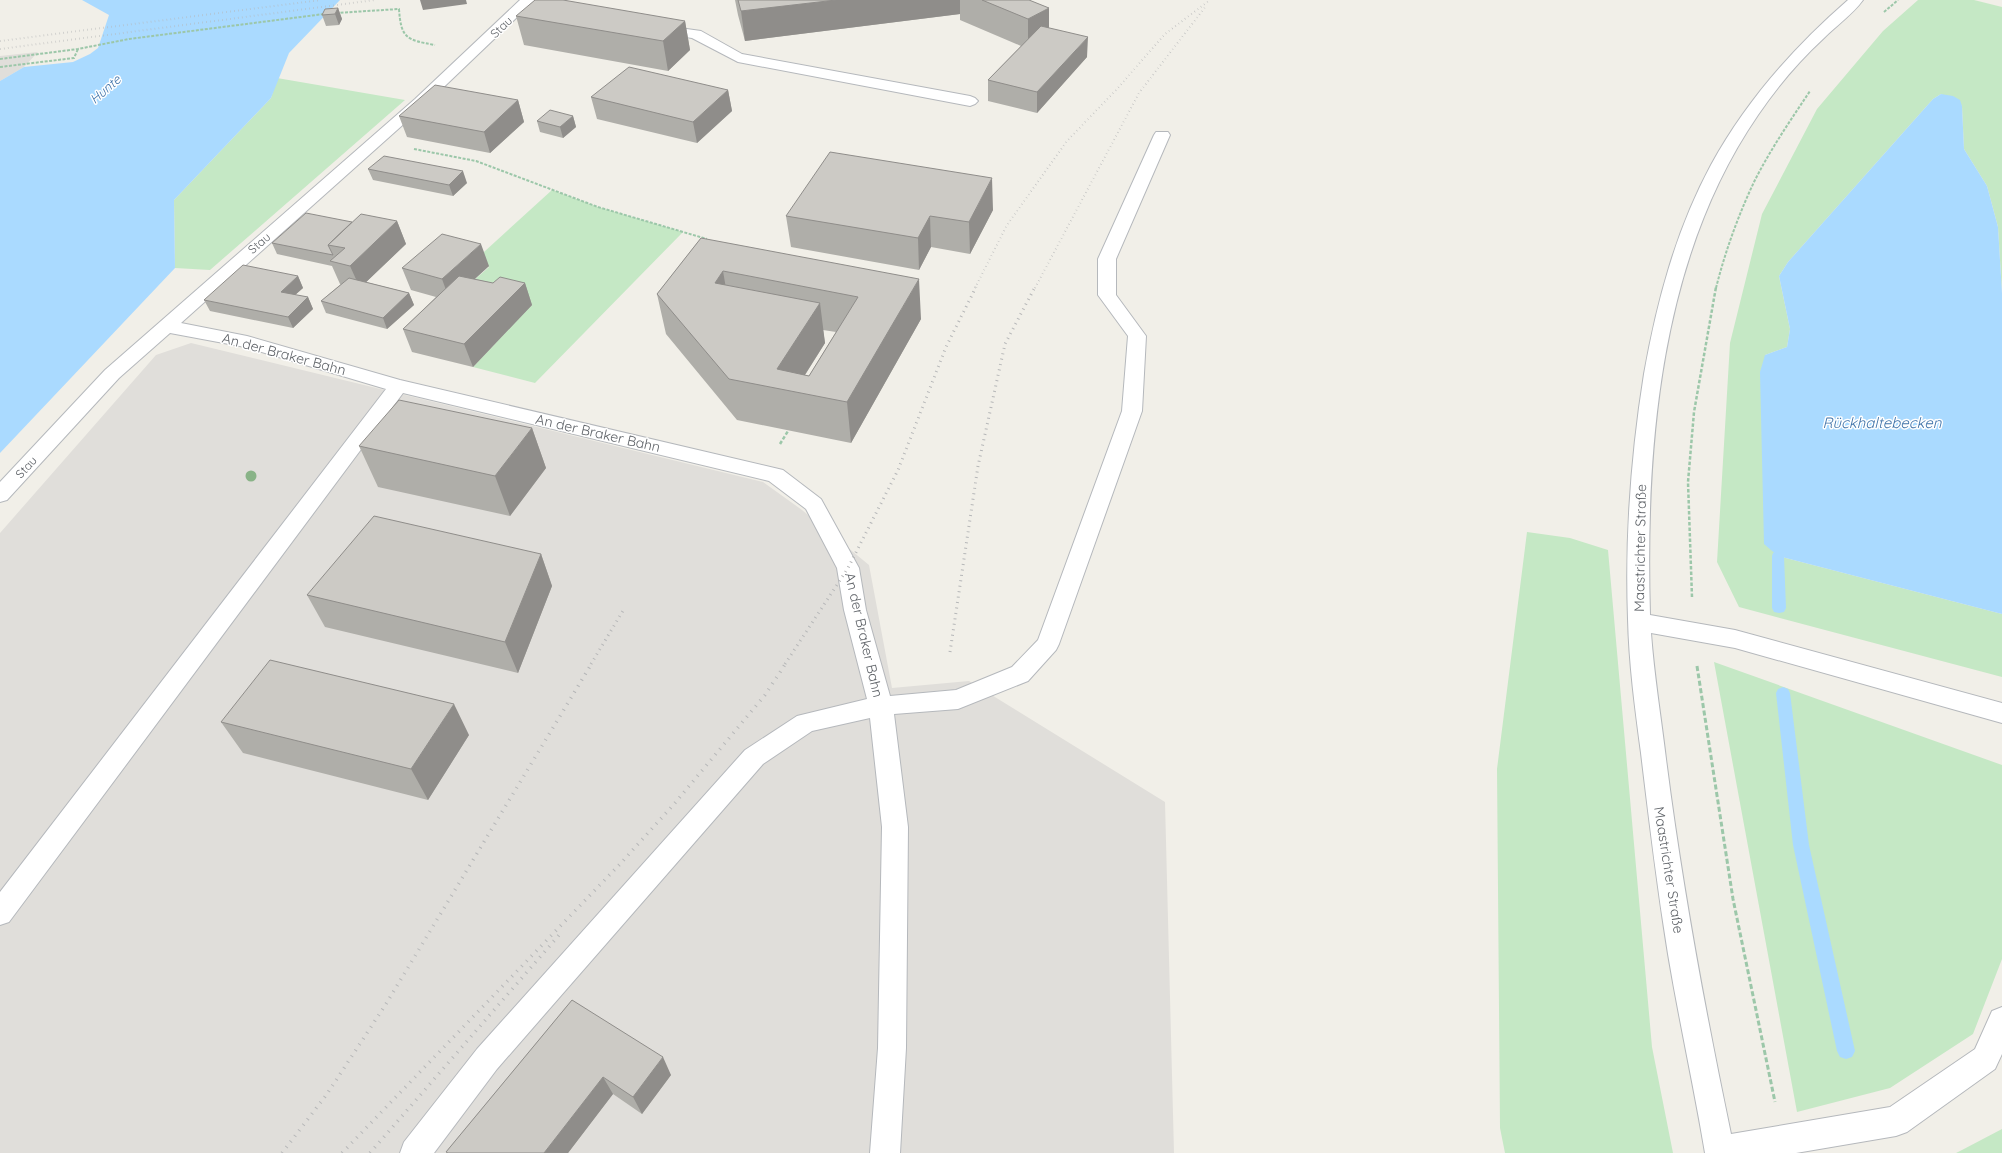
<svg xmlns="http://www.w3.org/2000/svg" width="2002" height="1153" font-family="Quicksand,sans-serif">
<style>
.industrial{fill:#e0deda}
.green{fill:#c5e8c5}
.water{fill:#aadaff}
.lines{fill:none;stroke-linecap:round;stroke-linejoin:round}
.stream{fill:#aadaff;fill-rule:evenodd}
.minor-casing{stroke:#b5b8bc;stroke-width:2}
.path-far2{stroke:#9cc7a9;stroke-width:2;stroke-dasharray:3 1.5;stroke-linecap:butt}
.path-far1{stroke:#9cc7a9;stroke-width:2.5;stroke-dasharray:3.5 2;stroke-linecap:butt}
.path{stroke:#9cc7a9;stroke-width:3;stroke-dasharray:5 2.5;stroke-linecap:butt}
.minor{fill:#fff;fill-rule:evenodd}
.rail-far2{stroke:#b6b7b8;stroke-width:2;stroke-dasharray:0.5 3.5;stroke-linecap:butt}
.rail-far1{stroke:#b6b7b8;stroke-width:3;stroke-dasharray:1 4.5;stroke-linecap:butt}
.rail{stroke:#b6b7b8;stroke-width:3.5;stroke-dasharray:1 6;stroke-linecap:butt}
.tree{fill:#89b387}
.wall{fill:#afaea9;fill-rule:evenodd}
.shaded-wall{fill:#8f8d8a}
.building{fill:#cccac5;stroke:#8f8d8a;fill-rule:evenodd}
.labels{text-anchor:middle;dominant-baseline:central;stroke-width:3;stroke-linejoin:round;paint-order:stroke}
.far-street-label{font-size:12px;fill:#5f6368;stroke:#fff}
.far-water-label{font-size:13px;font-style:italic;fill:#4174aa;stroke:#fff}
.street-label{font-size:14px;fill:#5f6368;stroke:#fff}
.water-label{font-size:15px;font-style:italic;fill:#4174aa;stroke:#fff}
</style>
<rect width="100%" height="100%" fill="#f1efe8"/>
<path class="industrial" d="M38,52L24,67L0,81V56Z
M191,343L763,482L802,510L869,565L892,688L969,681L1165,802L1174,1153H0V533L156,355Z"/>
<path class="green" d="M1918,0H1974L2002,7V293L1998,227L1987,186L1964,149L1962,106L1941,94L1933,99L1788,262L1779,276L1790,329L1787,347L1765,355L1778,556L2002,614V677L1739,607L1717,562L1730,343L1762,214L1817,109L1883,31Z
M277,78L405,100L210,270L175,268L174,200L271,98Z
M552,190L598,207L683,232L535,383L473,367L531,305L457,295L489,267L473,262Z
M1527,532L1570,538L1608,550L1652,1047L1673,1153H1505L1500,1128L1497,769Z
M1714,662L2002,765V959L1973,1034L1890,1088L1797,1112Z
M2002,1129V1153H1956L1962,1150Z"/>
<path class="water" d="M82,0H340L289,53L271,98L174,200L175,268L0,453V81L24,67L73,62L90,54L98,48L109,15Z
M1941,94L1953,96L1960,100L1962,106L1964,149L1987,186L1998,227L2002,293V614L1778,556L1764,544L1760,372L1765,355L1787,347L1790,329L1779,276L1788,262L1933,99Z"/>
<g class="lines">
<path class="stream" d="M1778,551L1783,553L1784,556L1786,608L1784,612L1779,613L1774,612L1772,608V556L1773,553Z
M1783,687L1788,689L1790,693L1809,845L1855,1051L1852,1057L1846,1059L1840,1057L1837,1051L1793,845L1776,693L1778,689Z"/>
<defs>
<path id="minor" d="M520,0H535L425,105L181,323L247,336L400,380L783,470L821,499L859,568L866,610L890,696L956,690L1012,667L1038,640L1122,411L1128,336L1098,295V259L1154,135L1156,132H1168L1170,135L1116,259V295L1146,336L1142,411L1059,644L1056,650L1028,681L958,709L894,714L908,827L906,1048L900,1153H870L878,1048L882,827L870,718L812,731L763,764L497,1069L434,1153H400L404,1142L477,1049L745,750L797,716L867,699L844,610L837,568L806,509L769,481L403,393L9,922L0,925V892L386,389L245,347L170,333L119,378L7,500L0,502V482L105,370L415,99Z
M1848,0H1863C1853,14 1836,26 1824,38C1799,61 1777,87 1758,115C1660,257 1645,447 1650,615L1735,630L2002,703V723L1735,648L1651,633C1654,675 1661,717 1666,759C1682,885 1705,1010 1731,1134L1890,1107L1975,1049L1992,1011L2002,1007V1054L1995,1069L1907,1132L1896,1136L1796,1153H1705C1694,1087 1679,1020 1668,954C1657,887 1649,820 1641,753C1635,708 1629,664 1628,619C1625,537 1631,455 1644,374C1657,301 1676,230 1711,165C1746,101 1794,47 1848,0Z
M658,25L701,31L742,54L970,96L975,98L978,101L975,104L970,106L738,62L692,38L653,32L651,29L653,26Z"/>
</defs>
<use href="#minor" class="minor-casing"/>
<path class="path-far2" d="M1884,12L1898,0
M336,13L399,9C401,39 407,40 435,45
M0,59L78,49L129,39L324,14
M0,67L74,58L78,49
M414,149L476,161L598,207L707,239
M1716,288C1725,252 1738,216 1754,182C1770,150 1790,121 1810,91"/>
<path class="path-far1" d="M780,444L788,431
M1692,597L1688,482L1694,412L1716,287"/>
<path class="path" d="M1697,666L1733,899L1775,1102"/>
<use href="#minor" class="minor"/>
<path class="rail-far2" d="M0,41L321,0
M0,49L375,0
M975,288L1007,225L1067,141L1117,89L1165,34L1210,0
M1035,288L1139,93L1206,6"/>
<path class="rail-far1" d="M950,652L978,466L1005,344L1035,287
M591,664L624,609
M785,664L848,568L898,470L946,347L976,287"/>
<path class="rail" d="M282,1153L327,1094L386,1004L592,663
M342,1153L621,863L675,803L765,695L786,663
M370,1153L560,934"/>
</g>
<circle class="tree" cx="251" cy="476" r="5.5"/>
<path class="wall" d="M735,0H1029L1049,28L1087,57L1037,113L988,101V80L1021,46L960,20V14L745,41L738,15Z
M338,8L342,19L339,25L326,26L322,15Z
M516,16L685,21L690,50L668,71L524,45Z
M728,90L732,111L697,143L597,119L591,97Z
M518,100L524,122L490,153L407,137L399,116Z
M573,116L576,127L563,138L540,132L537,121Z
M368,169L467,183L453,196L373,180Z
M993,210L970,254L931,247L919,270L791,247L786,216Z
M397,221L406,244L366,282L409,293L414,305L387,329L326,313L321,301L341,284H340L332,266L277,254L272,243L352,222Z
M701,238L921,319L851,443L737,420L666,334L657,294ZM823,330L836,332L809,376L805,375L825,343Z
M489,266L475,279L493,283H525L532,305L473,367L412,352L403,329L436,297L411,290L402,268Z
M298,276L303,288L295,295L308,297L313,309L293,328L210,311L204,300Z
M532,428L546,468L510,516L378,487L359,446Z
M541,554L552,586L518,673L325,627L307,595Z
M221,722L469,735L428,800L243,753Z
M572,1000L671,1075L642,1114L613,1094L568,1153H448L446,1152Z"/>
<path class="shaded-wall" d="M420,0H466L467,4L423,10Z
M836,0H960V14L745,41L741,11Z
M338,8L342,19L339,25L335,14Z
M1049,8V38L1028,49V19Z
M685,21L690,50L668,71L663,41Z
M1088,37L1087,57L1037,113V92Z
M728,90L732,111L697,143L693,122Z
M518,100L524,122L490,153L484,132Z
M573,116L576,127L563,138L560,127Z
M463,171L467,183L453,196L449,185Z
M992,178L993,210L970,254L969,222Z
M930,216L931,247L919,270L918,238Z
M397,221L406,244L360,288L350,266Z
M481,244L489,266L450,301L442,279Z
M723,271L730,312L715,283Z
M298,276L303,288L286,303L281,292Z
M919,279L921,319L851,443L847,402Z
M525,283L532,305L473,367L464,344Z
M409,293L414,305L387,329L383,318Z
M308,297L313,309L293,328L288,317Z
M820,303L825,343L794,392L777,369Z
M532,428L546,468L510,516L495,476Z
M541,554L552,586L518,673L505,642Z
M454,704L469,735L428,800L411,769Z
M663,1057L671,1075L642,1114L633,1097Z
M603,1077L613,1094L568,1153H544Z"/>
<path class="building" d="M535,0H563L685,21L663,41L516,16Z
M738,0H836L741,11Z
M982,0H1029L1049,8L1028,19Z
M338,8L335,14L322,15L325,9Z
M1041,26L1088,37L1037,92L988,80Z
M629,67L728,90L693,122L591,97Z
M435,85L518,100L484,132L399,116Z
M550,110L573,116L560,127L537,121Z
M830,152L992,178L969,222L930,216L918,238L786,216Z
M384,156L463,171L449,185L368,169Z
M306,213L352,222L328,245L333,255L272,243Z
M361,214L397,221L350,266L330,261L345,248L328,245Z
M442,234L481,244L442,279L402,268Z
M701,238L919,279L847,402L729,379L657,294ZM723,271L858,297L809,376L777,369L820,303L715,283Z
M243,265L298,276L281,292L308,297L288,317L204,300Z
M459,276L493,283L500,277L525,283L464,344L403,329Z
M349,278L409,293L383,318L321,301Z
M399,400L532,428L495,476L359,446Z
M374,516L541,554L505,642L307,595Z
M270,660L454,704L411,769L221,722Z
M572,1000L663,1057L633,1097L603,1077L544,1153H448L446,1152Z"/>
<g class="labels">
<g class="far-street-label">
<text transform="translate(501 27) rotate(-44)">Stau</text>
<text transform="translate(259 243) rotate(-41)">Stau</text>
<text transform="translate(26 467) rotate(-47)">Stau</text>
</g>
<g class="far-water-label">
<text transform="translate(105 89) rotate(-41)">Hunte</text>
</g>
<g class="street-label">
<text transform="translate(284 354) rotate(15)">An der Braker Bahn</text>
<text transform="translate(598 433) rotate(13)">An der Braker Bahn</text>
<text transform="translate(1640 548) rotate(-89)">Maastrichter Straße</text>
<text transform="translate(864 635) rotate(77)">An der Braker Bahn</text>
<text transform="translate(1669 870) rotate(81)">Maastrichter Straße</text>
</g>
<g class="water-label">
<text x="1882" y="422">Rückhaltebecken</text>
</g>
</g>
</svg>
